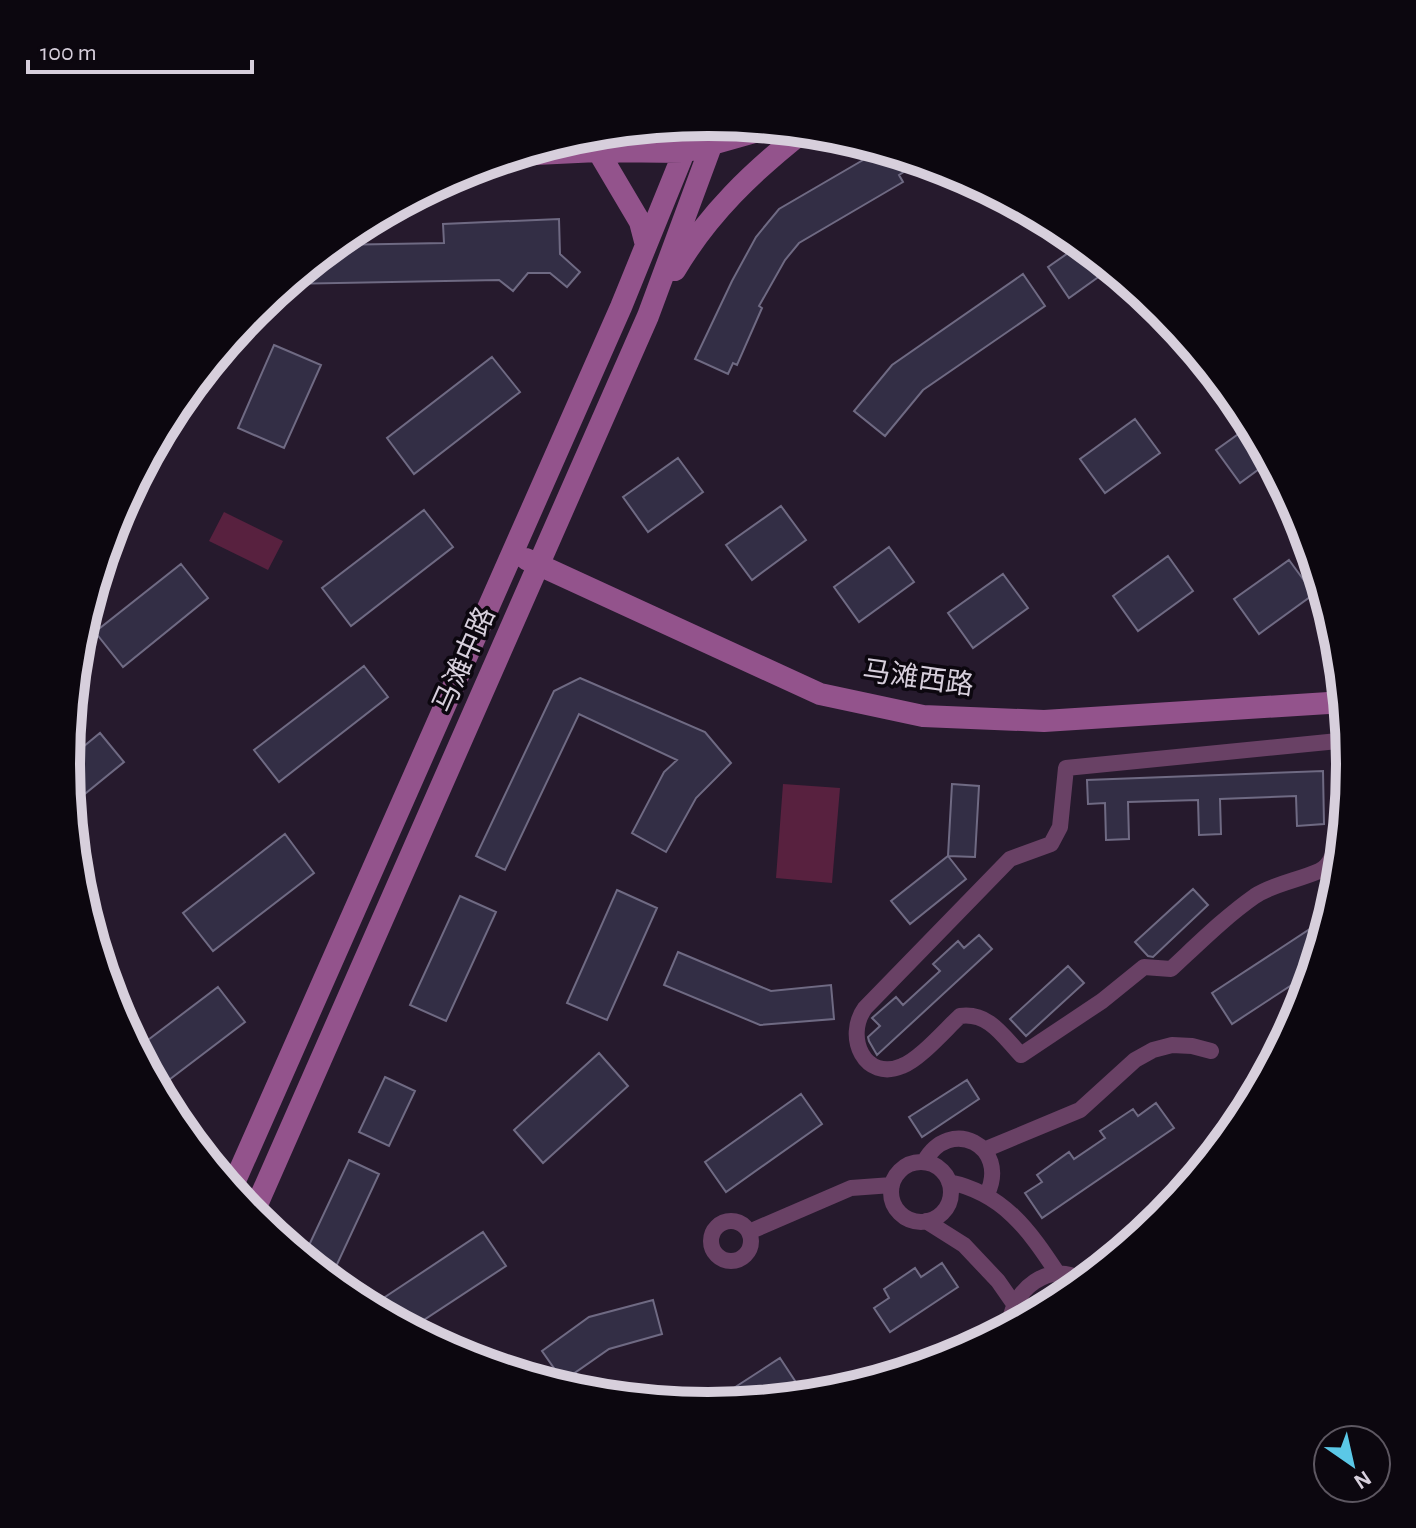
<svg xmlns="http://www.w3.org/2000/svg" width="1416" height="1528" font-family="'Alegreya Sans','Noto Sans SC',sans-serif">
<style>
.green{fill:#58213f}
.building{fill:#332e45;stroke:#6f6a83;stroke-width:2}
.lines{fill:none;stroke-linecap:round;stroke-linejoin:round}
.minor{stroke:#694165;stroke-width:16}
.secondary{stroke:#93538c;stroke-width:22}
.labels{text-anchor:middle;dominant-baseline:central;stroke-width:7;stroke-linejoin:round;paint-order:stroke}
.street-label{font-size:28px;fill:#d7cfdc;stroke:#0c070f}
.rim{fill:none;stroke:#d7cfdc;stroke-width:10}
</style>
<rect width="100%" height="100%" fill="#261a2d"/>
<path class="green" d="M224,512L283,541L268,570L209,541Z
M783,784L840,788L832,883L776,878Z"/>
<path class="building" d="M882,149L921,161L899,175L903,182L799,243L785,260L759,306L762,308L737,365L733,363L728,374L695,359L732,281L756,237L779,209Z
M559,219L560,254L580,272L567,287L550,273H528L513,291L499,280L286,284L333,245L444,243L443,224Z
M1081,244L1111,268L1069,298L1048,267Z
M1023,274L1045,306L923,390L885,436L854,411L892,365Z
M274,345L321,365L284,448L238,428Z
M492,357L520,392L414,474L387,438Z
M1135,419L1160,453L1105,493L1080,459Z
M1251,425L1270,461L1240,483L1216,450Z
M678,458L703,492L648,532L623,497Z
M781,506L806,540L752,580L726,545Z
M424,510L453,547L351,626L322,588Z
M889,547L914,582L859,622L834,587Z
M1168,556L1193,591L1138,631L1113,596Z
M1289,560L1314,594L1259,634L1234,599Z
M181,564L208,598L123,667L95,632Z
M1003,574L1028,608L973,648L948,613Z
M364,666L388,697L279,782L254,750Z
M580,678L705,732L731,763L696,798L666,852L632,833L664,772L677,760L579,714L505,870L476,856L554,691Z
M100,733L124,762L70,806L66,761Z
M1323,771L1324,824L1297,826L1296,796L1220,799L1221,834L1199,835L1198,800L1128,802L1129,839L1106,840L1105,803L1088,804L1087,780Z
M952,784L979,786L975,857L948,856Z
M285,834L314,873L213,951L183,913Z
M948,856L966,879L910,924L891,901Z
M1193,889L1208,905L1153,957L1148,956L1135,942Z
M617,890L657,908L607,1020L567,1003Z
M460,896L496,912L446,1021L410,1005Z
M1313,927L1322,941L1313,971L1232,1024L1212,993Z
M979,935L992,949L877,1055L869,1041L868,1037L880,1026L872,1018L896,997L903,1005L940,971L933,964L958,941L964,948Z
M678,952L771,991L831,985L834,1019L760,1025L664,985Z
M1068,966L1084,983L1026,1036L1010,1019Z
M218,987L245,1022L157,1089L136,1049Z
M599,1053L628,1086L543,1163L514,1130Z
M385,1077L415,1091L389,1146L359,1132Z
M967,1080L979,1099L922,1137L909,1117Z
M801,1094L822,1124L726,1192L705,1162Z
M1156,1103L1174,1128L1042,1218L1025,1193L1042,1182L1037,1175L1069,1152L1074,1159L1105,1138L1100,1131L1133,1109L1138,1116Z
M349,1160L379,1174L333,1273L303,1258Z
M483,1232L506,1266L410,1329L390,1318L379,1301Z
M942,1263L958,1287L890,1332L874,1308L889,1298L884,1289L915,1268L921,1277Z
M653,1300L662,1334L609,1349L563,1381L542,1351L589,1317Z
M780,1358L801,1390L788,1398L706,1406Z"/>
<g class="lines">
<path class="minor" d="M1339,767C1339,792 1346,859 1319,871C1299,880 1273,884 1255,896C1225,917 1198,944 1171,969L1144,967L1102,1001L1021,1055C1003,1036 989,1012 960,1016C945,1030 920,1059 902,1066C865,1082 844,1037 865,1008L1010,859L1051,844L1060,827L1066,768L1348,740
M984,1150L1080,1110L1135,1060L1153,1050L1172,1045L1192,1046L1211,1051
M924,1162C950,1115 1010,1146 987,1194
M891 1192a30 30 0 1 1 60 0a30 30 0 1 1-60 0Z
M949,1182C1003,1193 1029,1230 1058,1274
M711 1241a20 20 0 1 1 40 0a20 20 0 1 1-40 0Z
M926,1221L964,1245L998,1281L1014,1304
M749,1232L851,1188L892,1185
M1010,1327C1009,1291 1052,1257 1084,1282"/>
<path class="secondary" d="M598,151L640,222L646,245
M617,152L643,128
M515,155L598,151L684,152L769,128
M675,270C708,214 753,171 804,131
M526,559L820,694L923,716L1044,721L1344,702
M231,1190L621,307L684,152L685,124
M252,1216L648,316L711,146L713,123"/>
</g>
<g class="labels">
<g class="street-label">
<text transform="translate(465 660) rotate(-66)">马滩中路</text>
<text transform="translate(918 679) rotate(8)">马滩西路</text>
</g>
</g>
<path d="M0 0H1416V1528H0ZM80 764a628 628 0 1 1 1256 0a628 628 0 1 1-1256 0Z" fill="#0c070f" fill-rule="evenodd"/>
<path class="rim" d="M80 764a628 628 0 1 1 1256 0a628 628 0 1 1-1256 0Z"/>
<g transform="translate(1352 1464) rotate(146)"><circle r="38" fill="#0c070f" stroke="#5d5761" stroke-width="2"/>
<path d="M0-6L14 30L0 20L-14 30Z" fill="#5bc8e7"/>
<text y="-12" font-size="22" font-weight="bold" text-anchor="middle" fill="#d7cfdc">N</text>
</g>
<path d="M28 60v12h224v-12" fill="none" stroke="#d7cfdc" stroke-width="4"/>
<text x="40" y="60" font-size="24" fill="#d7cfdc" stroke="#0c070f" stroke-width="6" paint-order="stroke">100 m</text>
</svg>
